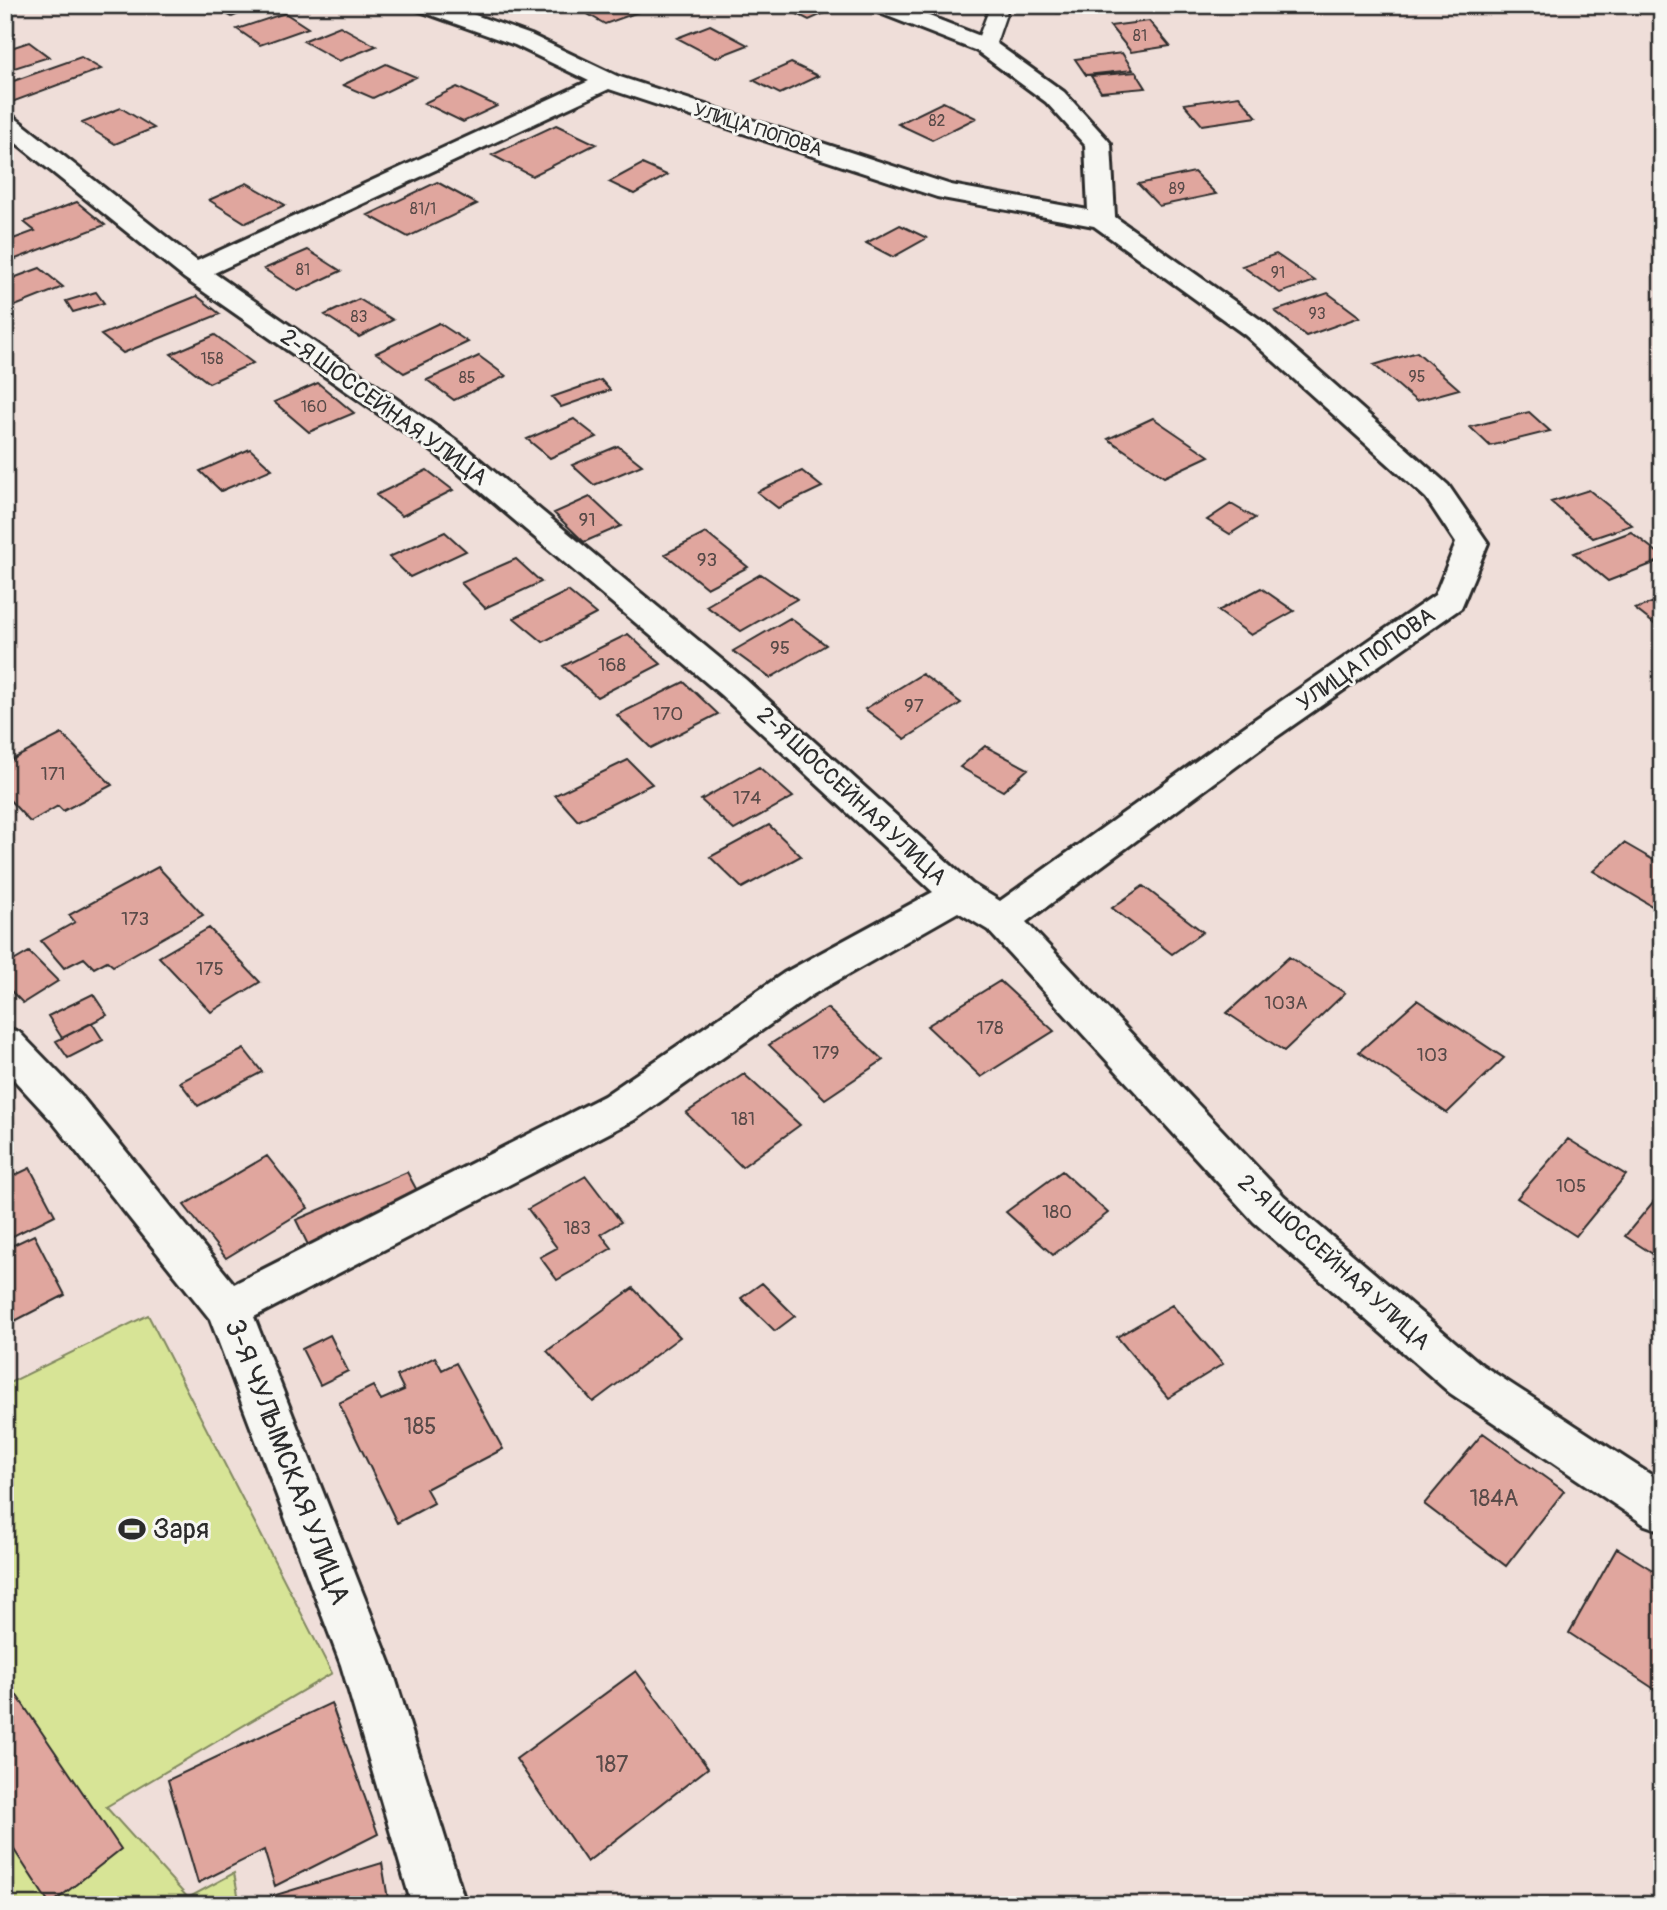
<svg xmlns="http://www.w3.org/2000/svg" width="1667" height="1910" font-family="Pangolin,sans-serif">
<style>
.green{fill:#d7e496;stroke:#818860;stroke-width:2}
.building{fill:#e0a69e;stroke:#2b2b2b;stroke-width:2}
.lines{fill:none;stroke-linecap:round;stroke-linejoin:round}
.service-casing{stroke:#2b2b2b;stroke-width:5}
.minor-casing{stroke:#2b2b2b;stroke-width:6}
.service{fill:#f6f6f2;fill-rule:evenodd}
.minor{fill:#f6f6f2;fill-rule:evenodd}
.labels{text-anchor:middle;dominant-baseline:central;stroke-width:6;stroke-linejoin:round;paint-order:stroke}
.far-number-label{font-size:16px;fill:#584a48}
.far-street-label{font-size:19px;fill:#2b2b2b;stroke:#f6f6f2}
.number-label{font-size:19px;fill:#584a48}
.street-label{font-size:23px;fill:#2b2b2b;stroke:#f6f6f2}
.near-number-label{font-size:23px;fill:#584a48}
.near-street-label{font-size:28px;fill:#2b2b2b;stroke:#f6f6f2}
.near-poi-label{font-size:28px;fill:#2b2b2b;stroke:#f6f6f2;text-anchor:start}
</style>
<rect width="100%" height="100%" fill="#efded9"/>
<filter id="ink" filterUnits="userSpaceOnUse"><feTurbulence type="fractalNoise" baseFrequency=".0143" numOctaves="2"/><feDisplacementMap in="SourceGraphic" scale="14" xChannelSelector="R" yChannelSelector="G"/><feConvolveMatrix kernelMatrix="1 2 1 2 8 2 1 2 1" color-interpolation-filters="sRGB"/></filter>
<g filter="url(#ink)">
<path class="green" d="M148,1315L332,1673L106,1807L188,1898L234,1873L240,1905H5V1385Z"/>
<path class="building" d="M209,5H260L232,17Z
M602,5H636L644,10L605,24L584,12Z
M792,5H843L809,20L785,8Z
M1051,5H1108L1109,7L1057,13Z
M285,13L308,28L260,45L237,29Z
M1149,21L1170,46L1131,52L1110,26Z
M710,25L748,45L715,58L677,38Z
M340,26L376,46L339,61L303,41Z
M29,42L49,57L5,71V50Z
M1122,53L1133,70L1086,75L1075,59Z
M81,57L101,69L12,102L5,97V84Z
M791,63L818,76L780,94L753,80Z
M386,64L416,77L373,98L343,85Z
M1136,72L1146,88L1101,92L1091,76Z
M457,87L497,106L463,122L424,103Z
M1239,96L1257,117L1202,125L1184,104Z
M943,102L976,118L932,140L898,124Z
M121,108L154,128L115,144L82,123Z
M556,125L596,144L532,176L492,155Z
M642,164L667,175L634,194L609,182Z
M1194,172L1216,194L1159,206L1138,184Z
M437,182L477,204L408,237L368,215Z
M247,183L285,205L246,223L209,200Z
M77,202L105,225L5,263V242L35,231L24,222Z
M900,225L927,238L893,257L866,243Z
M308,250L341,271L298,291L264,269Z
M1276,254L1315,281L1280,293L1242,266Z
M40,268L63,287L5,310V281Z
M96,292L104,303L73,312L66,301Z
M1328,293L1360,317L1306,336L1275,311Z
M197,296L220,314L123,353L101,335Z
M359,299L393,320L359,337L325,315Z
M439,323L468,342L404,373L376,353Z
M215,335L253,363L209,383L171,354Z
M1417,352L1459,389L1416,401L1374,365Z
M479,356L506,376L454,400L427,380Z
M601,380L610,390L561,407L552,397Z
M318,383L354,413L309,432L274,402Z
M1529,412L1550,431L1490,446L1470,427Z
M1153,418L1209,456L1164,477L1108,439Z
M574,419L597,437L550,458L527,439Z
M618,446L642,465L594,485L572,465Z
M250,449L272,469L221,491L200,471Z
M427,470L453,490L402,516L376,495Z
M802,471L822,487L778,508L757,492Z
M1589,490L1632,525L1593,538L1551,502Z
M590,497L621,526L584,542L554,513Z
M1231,504L1255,518L1230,534L1207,520Z
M445,532L466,551L410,577L389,557Z
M1631,532L1662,556V560L1608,581L1574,553Z
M706,533L748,567L707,588L665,554Z
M516,559L541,582L485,608L461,583Z
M761,574L797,599L741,631L706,606Z
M1261,588L1294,611L1251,635L1218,611Z
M568,591L596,614L543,642L514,618Z
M1662,599V630L1635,609Z
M790,618L826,645L770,678L733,651Z
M628,634L661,664L597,697L563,666Z
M922,674L961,703L905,739L865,709Z
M684,682L718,714L651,748L617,715Z
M62,734L112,785L63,811L58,806L30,822L5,795V763Z
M985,746L1028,769L1003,791L960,767Z
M628,760L652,784L578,821L555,795Z
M759,767L793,797L734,830L701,800Z
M769,825L801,856L742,888L710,857Z
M1624,843L1662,865V912L1593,871Z
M158,867L203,915L113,966L107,961L94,968L84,958L64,968L41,941L75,922L69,915Z
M1143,886L1203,932L1172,954L1112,908Z
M209,928L260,982L211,1012L159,957Z
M29,952L58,981L23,1003L5,985V966Z
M1289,957L1345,993L1284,1051L1227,1013Z
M1000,981L1054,1031L981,1077L927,1026Z
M93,994L107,1015L62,1038L48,1016Z
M1417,1000L1504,1058L1447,1113L1359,1052Z
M827,1008L883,1060L825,1099L769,1045Z
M92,1023L103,1040L68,1058L56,1041Z
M244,1049L262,1072L198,1106L180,1082Z
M744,1074L800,1125L742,1167L686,1113Z
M1568,1139L1626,1175L1576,1236L1517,1198Z
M267,1156L308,1208L226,1258L184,1205Z
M30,1168L55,1215L5,1240V1180Z
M1062,1171L1108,1213L1053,1255L1006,1212Z
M407,1172L421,1198L309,1247L296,1220Z
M586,1176L621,1222L601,1234L612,1248L557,1280L540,1257L557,1248L528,1209Z
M1662,1191V1260L1625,1236Z
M34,1235L65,1295L5,1326V1249Z
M762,1283L795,1316L775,1331L741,1298Z
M633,1288L680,1337L593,1402L547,1351Z
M1172,1305L1223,1364L1168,1398L1117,1337Z
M330,1335L348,1371L320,1385L302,1349Z
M435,1357L442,1370L456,1363L503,1449L426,1489L434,1503L397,1523L339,1403L373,1386L381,1400L404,1390L397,1376Z
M1483,1433L1564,1491L1506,1566L1424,1504Z
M1617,1548L1662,1576V1694L1569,1633Z
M636,1671L708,1768L587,1862L516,1759Z
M5,1678L121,1849L50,1905L5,1836Z
M331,1703L378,1834L275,1886L264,1850L198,1883L168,1780Z
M382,1863L389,1905H267L266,1898Z"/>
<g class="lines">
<defs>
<path id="service" d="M991,5H1009L995,46L985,52L975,46Z"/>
<path id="minor" d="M414,5H447L531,35L617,76L951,185L1088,210L1085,145L1046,102L977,51L872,10L869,5H901L993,41L1064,92L1107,139L1111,144L1115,217L1265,323L1448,485L1488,543L1461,608L1272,740L1026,922L1284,1196L1482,1365L1662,1482V1531L1645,1525L1450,1393L1254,1222L988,930L958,912L812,995L634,1120L254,1317L391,1665L466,1905H412L341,1665L210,1319L52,1121L5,1070V1027L19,1032L82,1097L234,1284L604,1096L784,973L933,892L721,695L435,453L184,278L5,134V115L14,117L197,261L589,81L515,45L417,10ZM609,89L937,197L1094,226L1245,335L1426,498L1456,543L1435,595L1248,724L1000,901L972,884L745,679L457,441L214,273Z"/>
</defs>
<use href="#service" class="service-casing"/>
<use href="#minor" class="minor-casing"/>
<use href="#service" class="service"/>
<use href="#minor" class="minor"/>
</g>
</g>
<defs>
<symbol id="stadium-bare" viewBox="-9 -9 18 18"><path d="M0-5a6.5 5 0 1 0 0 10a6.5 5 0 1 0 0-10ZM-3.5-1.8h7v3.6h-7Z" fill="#2b2b2b" stroke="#f6f6f2" stroke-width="2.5" paint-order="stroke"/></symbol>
</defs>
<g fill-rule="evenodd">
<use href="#stadium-bare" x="113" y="1510" width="38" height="38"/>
</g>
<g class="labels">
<g class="far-number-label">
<text x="1140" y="36">81</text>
<text x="937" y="121">82</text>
<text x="1177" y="189">89</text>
<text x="423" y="209">81/1</text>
<text x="303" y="270">81</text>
<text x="1278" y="273">91</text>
<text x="1317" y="314">93</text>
<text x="359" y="317">83</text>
<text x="212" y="359">158</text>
<text x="1417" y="377">95</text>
<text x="467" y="378">85</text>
<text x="314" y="407">160</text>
</g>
<g class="far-street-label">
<text transform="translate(758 130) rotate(18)">УЛИЦА ПОПОВА</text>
</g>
<g class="number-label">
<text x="587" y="520">91</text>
<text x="707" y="560">93</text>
<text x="780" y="648">95</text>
<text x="612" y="665">168</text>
<text x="914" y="706">97</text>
<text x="668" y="714">170</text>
<text x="53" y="774">171</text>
<text x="747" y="798">174</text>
<text x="135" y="919">173</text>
<text x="210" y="969">175</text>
<text x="1286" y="1003">103А</text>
<text x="990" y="1028">178</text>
<text x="826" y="1053">179</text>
<text x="1432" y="1055">103</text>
<text x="743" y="1119">181</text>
<text x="1571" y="1186">105</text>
<text x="1057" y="1212">180</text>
<text x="577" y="1228">183</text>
</g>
<g class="street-label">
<text transform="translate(384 407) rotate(36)">2-Я ШОССЕЙНАЯ УЛИЦА</text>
<text transform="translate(1366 659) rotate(-35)">УЛИЦА ПОПОВА</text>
<text transform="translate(852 796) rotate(43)">2-Я ШОССЕЙНАЯ УЛИЦА</text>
<text transform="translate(1334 1262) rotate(42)">2-Я ШОССЕЙНАЯ УЛИЦА</text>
</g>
<g class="near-number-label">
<text x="420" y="1426">185</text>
<text x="1494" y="1498">184А</text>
<text x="612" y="1764">187</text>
</g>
<g class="near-street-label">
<text transform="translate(287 1462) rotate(69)">3-Я ЧУЛЫМСКАЯ УЛИЦА</text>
</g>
<g class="near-poi-label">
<text x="153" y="1529">Заря</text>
</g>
</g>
<rect width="1667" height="1910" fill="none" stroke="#f6f6f2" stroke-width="28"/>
<rect x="14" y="14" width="1639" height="1882" fill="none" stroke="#2b2b2b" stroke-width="2.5" filter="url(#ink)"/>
</svg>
